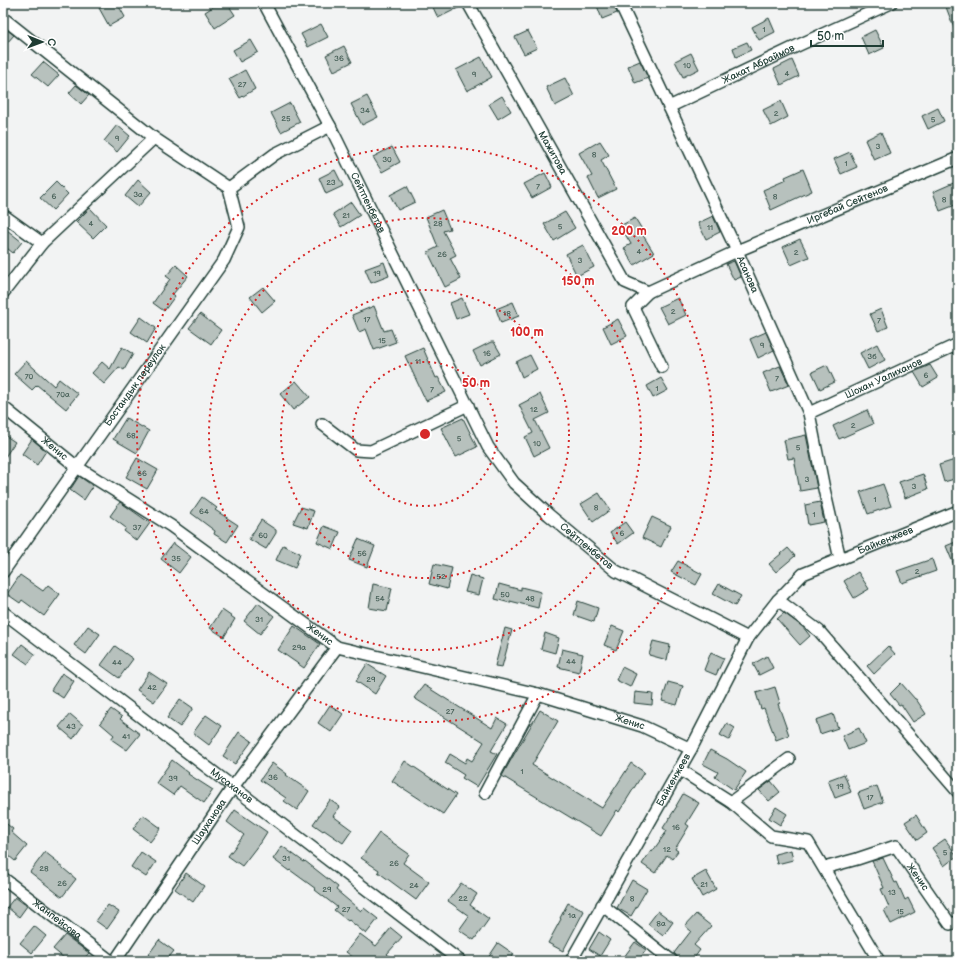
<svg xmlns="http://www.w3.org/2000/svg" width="961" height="964" font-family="'Balsamiq Sans',sans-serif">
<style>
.building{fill:#b7c1bd;stroke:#1f3d34}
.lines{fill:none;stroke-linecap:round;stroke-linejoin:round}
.minor-casing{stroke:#1f3d34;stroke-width:14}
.minor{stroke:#fff;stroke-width:11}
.ring{fill:none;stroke:#d62828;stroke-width:2;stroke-dasharray:2 4}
.labels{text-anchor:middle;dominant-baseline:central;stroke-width:3;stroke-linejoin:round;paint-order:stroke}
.number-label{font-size:8px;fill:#455e56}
.street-label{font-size:10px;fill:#1f3d34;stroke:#fff}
.centre{fill:#d62828;stroke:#fff;stroke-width:2}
.ring-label{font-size:12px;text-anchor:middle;font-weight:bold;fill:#d62828;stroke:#fff;stroke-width:3;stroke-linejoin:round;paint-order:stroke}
</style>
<rect width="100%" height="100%" fill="#f2f3f3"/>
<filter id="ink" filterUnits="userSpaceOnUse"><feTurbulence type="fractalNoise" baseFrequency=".025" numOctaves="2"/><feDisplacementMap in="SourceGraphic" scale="8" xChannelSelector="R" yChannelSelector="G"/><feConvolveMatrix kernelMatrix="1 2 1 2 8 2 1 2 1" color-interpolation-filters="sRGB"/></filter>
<g filter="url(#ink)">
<path class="building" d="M108,3H117L125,17L109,26L99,8Z
M219,3H227L235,15L215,28L205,12Z
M431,3H461L462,6L438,18Z
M596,3H613L617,13L602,19Z
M955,3H958L957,36L946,7Z
M769,18L775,32L759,40L752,27Z
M321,24L328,37L308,47L301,34Z
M3,27L14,35L7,43L3,40Z
M875,30L884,48L869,55L861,37Z
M528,31L537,48L524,54L515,37Z
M251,40L258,52L240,62L233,50Z
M747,42L751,50L736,57L733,48Z
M344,46L352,62L334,71L326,55Z
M691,53L699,69L683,77L675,61Z
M481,57L492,77L467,91L456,70Z
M792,60L799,76L781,85L774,69Z
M640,61L648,78L635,83L628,66Z
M43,62L59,75L48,87L32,74Z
M245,70L255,89L240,98L229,79Z
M565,78L574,96L555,106L546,87Z
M76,85L89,95L81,104L69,93Z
M367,96L378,117L362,125L351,104Z
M502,96L511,111L498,119L489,104Z
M781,101L788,117L771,126L763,110Z
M290,103L300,122L281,132L271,113Z
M938,108L944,121L928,129L922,116Z
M117,125L130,136L117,152L104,141Z
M881,132L890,153L874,160L865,140Z
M600,141L609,155L601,160L616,189L598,198L588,178L592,176L579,153Z
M392,147L400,162L382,172L373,157Z
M850,152L857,167L841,174L834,159Z
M803,169L812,191L771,210L763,190L786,180L785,177Z
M335,170L343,186L326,194L319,178Z
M545,173L552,187L532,198L524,184Z
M138,180L151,192L138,207L125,196Z
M958,181V204L940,211L933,192Z
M56,182L68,194L53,210L40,198Z
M407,186L415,202L398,210L390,195Z
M351,202L360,215L341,227L333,214Z
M90,208L106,225L93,238L76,222Z
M442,210L450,229L443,231L456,255L450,258L461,279L445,287L428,252L438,247L426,217Z
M565,212L575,228L554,241L544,224Z
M713,216L720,232L706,239L698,223Z
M635,218L643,231L641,232L654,253L634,265L624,248L631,244L620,226Z
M7,230L22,242L13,253L3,245V235Z
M800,239L809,257L791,265L783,247Z
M583,245L594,267L577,276L566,254Z
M734,261L741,277L734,280L726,264Z
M384,262L389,276L371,283L365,269Z
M176,265L188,276L173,294L175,296L164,311L153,303L170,279L166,276Z
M263,287L275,301L262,312L250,297Z
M462,298L469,314L456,319L450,303Z
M678,298L686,315L668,324L659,307Z
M513,302L519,316L501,323L496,309Z
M374,306L384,331L391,329L396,342L374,350L366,329L359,332L352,315Z
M881,309L888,327L878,331L870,314Z
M200,314L221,330L211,344L189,328Z
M141,317L156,328L147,343L131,332Z
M618,319L627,336L611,344L603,327Z
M766,332L774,350L758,358L750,339Z
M491,342H494L501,354L480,365L473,351Z
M877,344L885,360L868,369L860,353Z
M122,347L133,354L124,370L119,367L104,384L92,373L102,362L110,369Z
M423,348L436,378L438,377L446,392L426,401L405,356Z
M530,355L537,369L522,377L516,362Z
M26,361L54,386L59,379L78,394L66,409L37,385L32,390L14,374Z
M827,365L835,382L820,389L812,372Z
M930,365L938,378L923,387L914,372Z
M780,366L789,385L771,392L763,373Z
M661,378L668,390L653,398L647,386Z
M296,381L310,397L293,410L280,394Z
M540,394L549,413L535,420L549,448L534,456L525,437L533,433L519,405Z
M867,410L873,424L839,439L833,426Z
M126,418L149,431L137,453L113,439Z
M463,418L477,447L456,457L441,428Z
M3,434L15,442L3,460Z
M806,435L817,488L800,491L794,458L788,459L784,440Z
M32,439L46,451L37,465L22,454Z
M137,458L158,470L147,489L126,477Z
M958,459V478L944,482L939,465Z
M923,474L928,489L905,498L899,482Z
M79,476L93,486L84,500L70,490Z
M883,484L891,506L868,514L860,492Z
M599,493L610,510L593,522L581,504Z
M202,497L217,508L215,510L238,525L227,542L214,534L215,531L191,513Z
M120,502L150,523L137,541L124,531L126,528L110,516Z
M820,502L824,522L808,525L805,505Z
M301,507L314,511L308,528L293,523Z
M652,517L671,526L661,547L642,538Z
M261,520L276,530V533L266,549L249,539Z
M625,522L633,533L618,544L610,533Z
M324,526L340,532L333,549L317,542Z
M358,539L375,546L367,567L349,560Z
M958,541V575L946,546Z
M173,543L191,557L179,573L161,559Z
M283,545L300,553L295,568L276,560Z
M788,548L795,556L776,572L769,564Z
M932,559L936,571L902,583L897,571Z
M678,561L702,574L696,585L671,572Z
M434,564L452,568L447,589L429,584Z
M858,572L869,589L854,598L844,581Z
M20,575L43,591L48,585L60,594L44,616L22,600L20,603L7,594Z
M470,575L483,579L479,595L465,592Z
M373,584L392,588L387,611L369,608Z
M499,584L521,590V587L541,592L538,608L510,601V603L495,599Z
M719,584L741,596L735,606L713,594Z
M578,601L598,608L594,622L574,615Z
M258,603L274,616L260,634L244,621Z
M222,610L235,619L224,637L210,628Z
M784,613L803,627L810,636L800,645L777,619Z
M88,626L100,634L86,654L74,645Z
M294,626L320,644L304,668L278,650Z
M612,626L624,631L616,650L604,645Z
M505,628L512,630L502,667L495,666Z
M545,633L559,638L555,653L541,649Z
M653,641L670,645L667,660L649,655Z
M22,644L35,654L28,664L14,654Z
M115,646L133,659L119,678L101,665Z
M888,646L895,654L874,674L867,666Z
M562,649L583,654L579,672L558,667Z
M711,652L724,658L716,675L704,670Z
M767,656L773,668L759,675L753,664Z
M367,664L386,676L375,694L356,681Z
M622,667L636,674L630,687L616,680Z
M149,672L167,684L154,702L137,690Z
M62,673L74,681L63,698L51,690Z
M668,682L683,686L677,705L662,701Z
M901,683L915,699H916L926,714L913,722L901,704L899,705L890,694Z
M424,685L492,728L497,718L507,724L491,751L497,754L477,787L462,778L464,775L445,763L450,754L465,763L467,758L472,761L484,742L414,698Z
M775,687L780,703L778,704L789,735L776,740L764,708L761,709L756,693Z
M635,692L653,694L652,705L634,703Z
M180,699L193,708L180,727L167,718Z
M330,705L343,714L331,732L318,723Z
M111,709L122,717L120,719L140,734L127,750L111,739L114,735L100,723Z
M540,710L558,721L532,765L602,808L631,763L644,772L619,812L617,810L601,836L502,776L512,758Z
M70,714L83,725L73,739L59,727Z
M833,714L838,728L820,734L816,720Z
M206,715L222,726L209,745L193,733Z
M727,723L735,728L729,740L720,735Z
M859,728L866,743L848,750L842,736Z
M239,732L252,741L235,764L223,756Z
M710,750L727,759L746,772L734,790L715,777L718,772L703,764Z
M172,760L189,773L188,774L213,790L204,803L180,786L173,795L156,783Z
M405,761L456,795L443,814L392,781Z
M272,763L287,774L286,775L309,791L297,810L284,801L286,798L260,780Z
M844,774L851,792L835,798L828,780Z
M771,781L780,792L769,801L759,790Z
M877,786L883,802L864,809L858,793Z
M683,794L699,803L686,824L689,826L675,849L678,851L672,859L667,855L655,873L642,864L651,851L652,852L667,831L663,828L677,806H676Z
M330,800L340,807L333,816L352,830L343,843L324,830L323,831L313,824Z
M776,807L787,814L780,825L769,818Z
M235,810L267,832L262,840L242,866L228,856L244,835L227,822Z
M143,815L161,828L150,842L133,829Z
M916,815L927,833L917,840L905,822Z
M3,821L13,829L11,832L27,846L15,861L3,851Z
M379,833L409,854L403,863L429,882L416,900L378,872L379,870L361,858Z
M945,839L957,856L944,866L932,848Z
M282,846L304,862L305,861L338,887L336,890L361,911L364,908L378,919L366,934L349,920L348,921L334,910L337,907L315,890L316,889L290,870L289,871L273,859Z
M791,850L793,860L777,864L775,854Z
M45,852L59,863L58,864L76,879L62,897L30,872Z
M141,852L156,862L146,877L131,867Z
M883,858L895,883L897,882L905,900L908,898L915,912L891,924L884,910L889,907L881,889L884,888L872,861Z
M706,871L716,889L702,897L692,879Z
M186,873L204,886L193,902L175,889Z
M632,880L647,889L631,916L617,908Z
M461,883L477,894L470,905L489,919L474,940L459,930L469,916L448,901Z
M15,897L27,906L19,917L7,907Z
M568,903L584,911L563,951L548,943L561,919L560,918Z
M108,905L119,912L107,929L96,921Z
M658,911L673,922L663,936L648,924Z
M696,914L711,926L694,945L700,950L692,961H681L674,953L691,931L685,926Z
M34,926L46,936L32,953L20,943Z
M391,928L402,937L387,954L395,961H358L346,952L360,934L376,946Z
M599,932L610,940L600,956L589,949Z
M65,935L89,953L82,961H75L68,956L65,959L53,949Z
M159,940L174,951L166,961H150L146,958Z
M635,942L646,950L638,961H621Z
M498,943L514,954L509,961H486Z"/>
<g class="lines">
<defs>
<g id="minor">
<path id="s1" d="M264,3L330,126L488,447L514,483L549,515L616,571L748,638"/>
<path id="s2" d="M468,3L625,282L648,292L737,251L958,158"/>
<path id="s3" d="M620,3L737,251L809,413L824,489L840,559"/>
<path d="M3,18L154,138L229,188"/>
<path id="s4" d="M669,107L799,45L891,3"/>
<path d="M3,215L42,243"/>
<path d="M648,292L633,307L662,367"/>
<path d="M3,293L42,243L154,138"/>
<path id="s5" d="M3,407L77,467L171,526L337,647L538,694L642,726L691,749"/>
<path id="s6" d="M809,413L958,344"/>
<path d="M322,424L356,450L371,451L468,405"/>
<path id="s7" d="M3,572L77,467L224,260L239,227L229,188L275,154L330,126"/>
<path d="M778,600L819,631L958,792"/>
<path id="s8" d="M3,612L233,787L460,961"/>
<path d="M679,769L731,802L771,836L808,842L879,961"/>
<path d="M485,793L538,694"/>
<path d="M731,802L789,759"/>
<path id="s9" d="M824,868L857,859L896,846L950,924L958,922"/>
<path id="s10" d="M3,878L111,961"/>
<path d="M602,905L672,961"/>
<path id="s11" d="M115,961L233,787L337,647"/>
<path id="s12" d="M571,961L691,749L748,638L778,600L803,574L958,511"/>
</g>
</defs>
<use href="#minor" class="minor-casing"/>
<use href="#minor" class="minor"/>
</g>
</g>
<g class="ring">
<circle cx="425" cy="434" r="72"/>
<circle cx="425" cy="434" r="144"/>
<circle cx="425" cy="434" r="216"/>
<circle cx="425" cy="434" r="288"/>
</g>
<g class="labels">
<g class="number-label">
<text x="764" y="29">1</text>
<text x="339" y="58">36</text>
<text x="687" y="65">10</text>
<text x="787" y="73">4</text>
<text x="474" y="74">9</text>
<text x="242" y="84">27</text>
<text x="365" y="110">34</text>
<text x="776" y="113">2</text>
<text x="286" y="118">25</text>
<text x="933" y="119">5</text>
<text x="117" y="138">9</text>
<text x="878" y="146">3</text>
<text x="594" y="154">8</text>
<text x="387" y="159">30</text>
<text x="846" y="163">1</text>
<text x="331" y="182">23</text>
<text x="538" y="186">7</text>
<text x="138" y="194">3а</text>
<text x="54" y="196">6</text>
<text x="775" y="196">8</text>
<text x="944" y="199">8</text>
<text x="346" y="215">21</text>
<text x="91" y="223">4</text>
<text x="438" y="223">28</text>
<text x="560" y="226">5</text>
<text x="710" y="227">11</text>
<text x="639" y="251">4</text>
<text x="796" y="252">2</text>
<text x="442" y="254">26</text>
<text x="580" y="260">3</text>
<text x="377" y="273">19</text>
<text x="673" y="311">2</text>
<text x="507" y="313">18</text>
<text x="367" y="319">17</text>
<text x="879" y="320">7</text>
<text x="382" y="340">15</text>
<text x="762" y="345">9</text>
<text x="487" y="353">16</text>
<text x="872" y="356">3б</text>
<text x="418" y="361">11</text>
<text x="926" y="375">6</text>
<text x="29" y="376">70</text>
<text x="777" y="378">7</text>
<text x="657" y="388">1</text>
<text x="432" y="389">7</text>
<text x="63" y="394">70а</text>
<text x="534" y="409">12</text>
<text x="853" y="425">2</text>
<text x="131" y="435">68</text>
<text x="459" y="438">5</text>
<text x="537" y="443">10</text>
<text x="798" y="447">5</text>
<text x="142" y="473">66</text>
<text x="807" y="479">3</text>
<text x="914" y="486">3</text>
<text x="875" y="499">1</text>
<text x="596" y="507">8</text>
<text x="204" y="511">64</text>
<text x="814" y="514">1</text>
<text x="137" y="527">37</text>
<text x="622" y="533">6</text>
<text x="263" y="535">60</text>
<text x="362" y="553">56</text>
<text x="176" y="558">35</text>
<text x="917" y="571">2</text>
<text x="441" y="576">52</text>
<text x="505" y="594">50</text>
<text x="380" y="598">54</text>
<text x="530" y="598">48</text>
<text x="259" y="619">31</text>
<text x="299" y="647">29а</text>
<text x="571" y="661">44</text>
<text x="117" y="662">44</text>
<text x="371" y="679">29</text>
<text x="152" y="687">42</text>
<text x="450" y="711">27</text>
<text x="71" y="726">43</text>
<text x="126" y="736">41</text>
<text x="522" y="771">1</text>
<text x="273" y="777">36</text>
<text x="173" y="778">39</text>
<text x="840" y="786">19</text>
<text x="870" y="797">17</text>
<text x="676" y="827">16</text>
<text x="667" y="849">12</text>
<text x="945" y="852">5</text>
<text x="286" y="858">31</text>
<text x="394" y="863">26</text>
<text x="44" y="868">28</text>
<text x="62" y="883">26</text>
<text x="704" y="884">21</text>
<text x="414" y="885">24</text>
<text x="327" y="889">29</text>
<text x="892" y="892">13</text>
<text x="463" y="898">22</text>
<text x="632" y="898">8</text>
<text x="346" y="909">27</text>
<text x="900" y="911">15</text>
<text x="572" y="915">1а</text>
<text x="661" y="923">8а</text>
</g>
<g class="street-label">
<text stroke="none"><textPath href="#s4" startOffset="99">Жакат Абраймов</textPath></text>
<text stroke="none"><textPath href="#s2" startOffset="172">Мажитова</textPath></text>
<text stroke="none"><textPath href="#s1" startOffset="225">Сейтпенбетов</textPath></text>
<text stroke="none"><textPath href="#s2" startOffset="563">Иргебай Сейтенов</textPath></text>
<text stroke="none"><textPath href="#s3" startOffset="300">Асанова</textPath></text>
<text stroke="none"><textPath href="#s6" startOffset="82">Шохан Уалиханов</textPath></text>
<text stroke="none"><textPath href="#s7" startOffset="229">Бостандык переулок</textPath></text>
<text stroke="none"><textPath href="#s5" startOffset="66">Женис</textPath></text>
<text stroke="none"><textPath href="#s12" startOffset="542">Байкенжеев</textPath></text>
<text stroke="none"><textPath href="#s1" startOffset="638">Сейтпенбетов</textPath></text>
<text stroke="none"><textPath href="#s5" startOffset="390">Женис</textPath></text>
<text stroke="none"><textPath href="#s5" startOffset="714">Женис</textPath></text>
<text stroke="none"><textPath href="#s12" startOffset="208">Байкенжеев</textPath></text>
<text stroke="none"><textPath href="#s8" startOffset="287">Мусаханов</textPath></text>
<text stroke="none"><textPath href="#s11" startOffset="168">Шауханова</textPath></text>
<text stroke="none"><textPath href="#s9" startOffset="113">Женис</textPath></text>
<text stroke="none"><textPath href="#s10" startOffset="68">Жанпейсова</textPath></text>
</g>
</g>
<circle cx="425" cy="434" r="6" class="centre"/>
<g class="ring-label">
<text x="629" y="235">200 m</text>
<text x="578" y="285">150 m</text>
<text x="527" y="336">100 m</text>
<text x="476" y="387">50 m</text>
</g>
<rect width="961" height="964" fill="none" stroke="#fff" stroke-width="16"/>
<rect x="8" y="8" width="945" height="948" fill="none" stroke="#1f3d34" stroke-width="1.5" filter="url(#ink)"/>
<g transform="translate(42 42) rotate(91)" stroke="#ffffff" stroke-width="3" paint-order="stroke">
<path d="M0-3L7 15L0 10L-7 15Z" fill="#1f3d34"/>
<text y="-6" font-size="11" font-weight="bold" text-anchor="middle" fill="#1f3d34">С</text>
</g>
<path d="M811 40v6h72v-6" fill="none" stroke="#1f3d34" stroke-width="2"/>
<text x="817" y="40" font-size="12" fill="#1f3d34" stroke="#ffffff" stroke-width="3" paint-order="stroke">50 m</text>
</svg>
